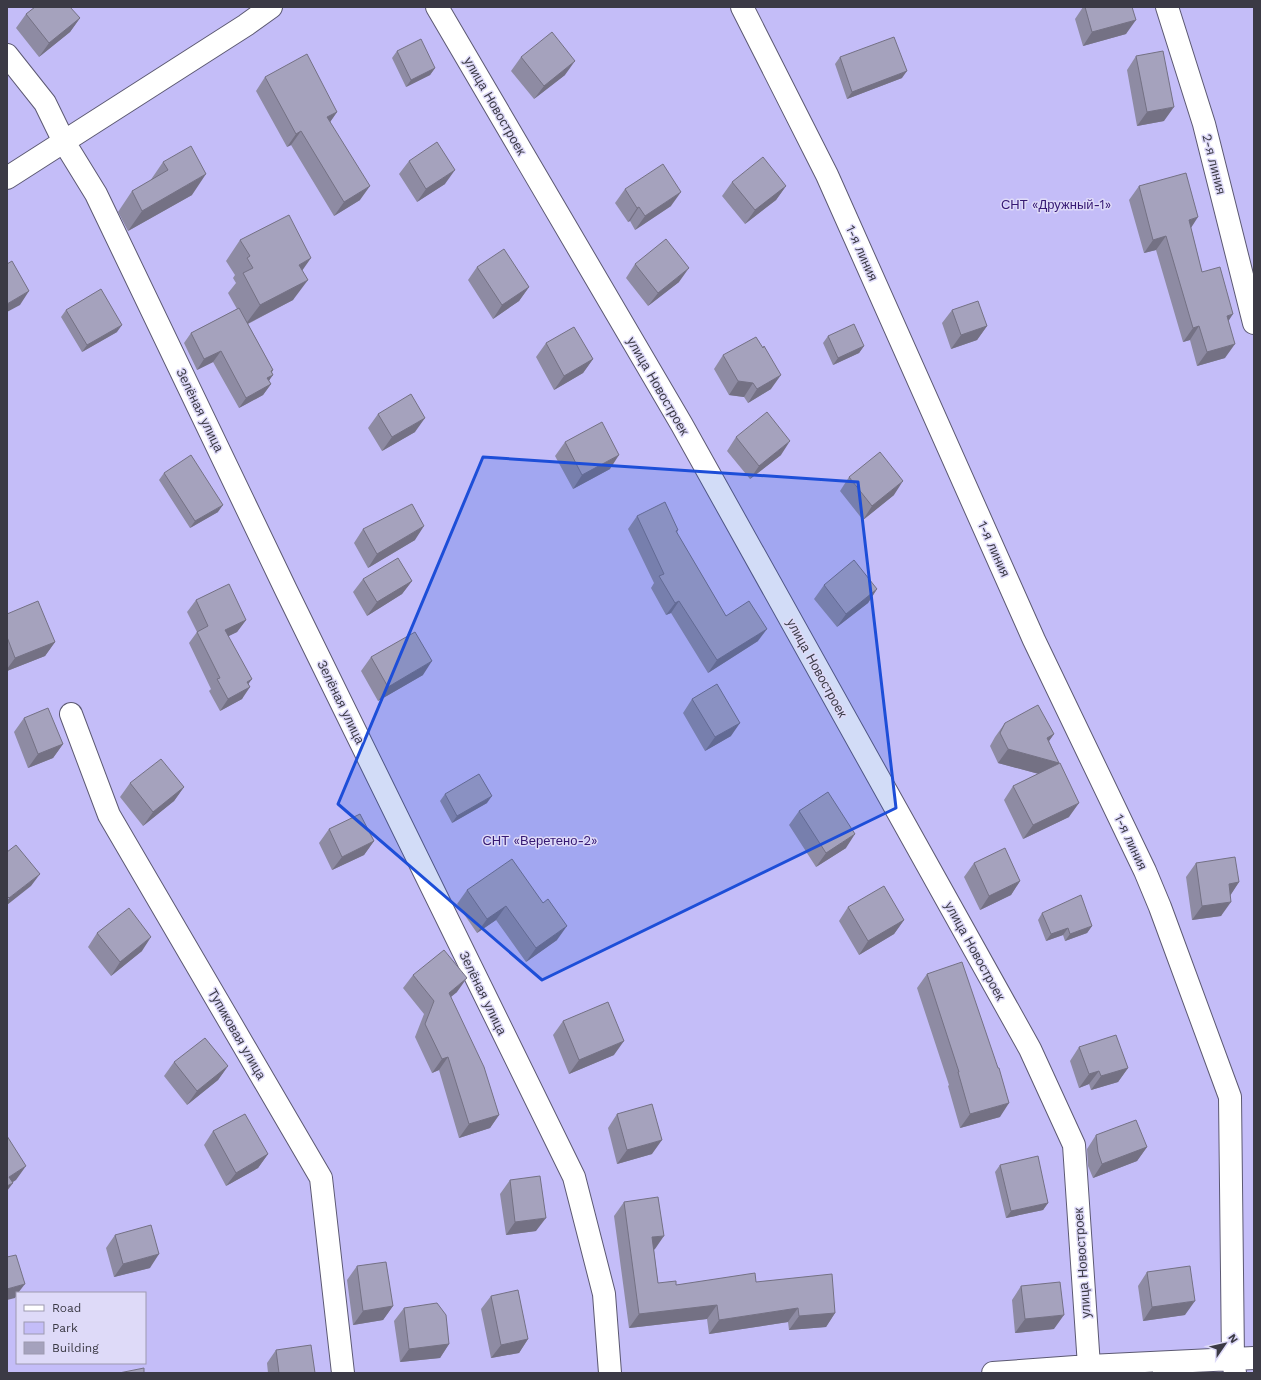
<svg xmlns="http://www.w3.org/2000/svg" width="1261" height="1380" font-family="'Work Sans',sans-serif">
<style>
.green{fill:#c4bdf8;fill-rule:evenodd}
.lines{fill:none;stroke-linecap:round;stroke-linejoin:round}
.street-casing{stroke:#5c5972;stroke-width:24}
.street{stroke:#fff;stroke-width:22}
.wall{fill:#8e8ba3}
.shaded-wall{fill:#747184}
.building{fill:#a5a2bd;stroke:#747184}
.marked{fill:#1d4ed8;fill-opacity:0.2;stroke:#1d4ed8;stroke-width:3;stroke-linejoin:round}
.labels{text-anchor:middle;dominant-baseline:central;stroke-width:3;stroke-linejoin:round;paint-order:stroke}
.street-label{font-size:13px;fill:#3b3a45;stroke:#dedaf8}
.park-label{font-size:13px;fill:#361973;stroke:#dedaf8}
</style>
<rect width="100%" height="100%" fill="#dedaf8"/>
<path class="green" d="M7,7H1254V1373H1220L1232,1361L993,1373H7ZM17,1293H145V1363H17Z"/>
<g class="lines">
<defs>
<path id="street" d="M437,7L682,425L1030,1049L1074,1145L1089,1366
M742,7L827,175L1034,640L1145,871L1160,907L1230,1097L1233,1360L1235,1373
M1167,7L1204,124L1254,323
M7,55L45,103L64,142L96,194L286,590L574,1177L604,1294L610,1373
M7,178L246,25L271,7
M71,714L109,815L321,1178L343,1373
M993,1373L1089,1366L1254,1358"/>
</defs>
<use href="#street" class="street-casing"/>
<use href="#street" class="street"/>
</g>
<path class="wall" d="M1083,7H1132L1126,34L1083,46L1075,19Z
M26,14L80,18L70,32L39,57L16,28Z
M397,51L435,68L430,75L406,87L392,58Z
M1136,56L1164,121L1137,126L1127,70Z
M521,57L565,75L534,99L511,71Z
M840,57L902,78L847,99L835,64Z
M265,77L337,112L330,122L360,200L334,216L291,145L287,147L256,91Z
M409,161L445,184L417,202L399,174Z
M163,162L192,195L128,231L118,212L132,191L150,181Z
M732,182L786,186L776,200L745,224L722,196Z
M1139,186L1191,228L1202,272L1228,321L1225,358L1197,366L1190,340L1183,342L1156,250L1144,253L1129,200Z
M625,189L671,206L635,230L630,221L628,222L615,203Z
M240,240L302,271L293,300L248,324L273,370L272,372L269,381L271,384L263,395L239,408L213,362L197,370L184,343L191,333L237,309L228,293L236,283L233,278L235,275L226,261Z
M635,264L679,282L648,306L626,278Z
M477,267L529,287L519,301L493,319L468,280Z
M66,310L117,332L82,352L61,317Z
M952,310L987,326L977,340L951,349L942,323Z
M828,336L864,346L859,353L833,365L823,343Z
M546,343L593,359L583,373L554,390L536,357Z
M723,355L771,389L748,403L744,397L729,395L714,369Z
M378,414L415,432L382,451L368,428Z
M736,437L781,455L750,479L727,451Z
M565,442L610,469L573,489L555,456Z
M164,473L218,512L190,528L159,480Z
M849,477L894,495L863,520L840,491Z
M637,516L678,530L677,533L726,616L758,641L708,673L671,613L666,615L651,588L654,583L628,529Z
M363,529L415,540L368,568L354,543Z
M363,579L412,581L402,594L367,616L353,592Z
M824,585L877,589L868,603L837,627L814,599Z
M196,600L246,620L237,632L228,636L248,684L242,699L220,711L209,691L211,689L189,643L197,632L187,612Z
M7,614L55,642L45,656L7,671Z
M371,657L423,675L378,701L361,671Z
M692,699L731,736L705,751L683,713Z
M24,718L63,744L53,758L28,768L14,732Z
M1005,723L1054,734L1049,741L1059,764L1069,817L1023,839L1004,800L1013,786L1039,774L998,763L990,746L995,737Z
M130,783L184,787L174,801L143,826L120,797Z
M445,794L487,803L452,823L440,801Z
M799,811L846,848L816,867L789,825Z
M329,829L374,841L364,855L332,870L319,843Z
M974,863L1020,881L1011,895L980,910L964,877Z
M1196,863L1239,882L1230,895L1221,916L1192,920L1186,877Z
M467,890L543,903L557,940L526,962L496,920L477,933L457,904Z
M848,907L904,920L894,934L859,955L839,921Z
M1042,913L1092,926L1087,933L1065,941L1063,935L1046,941L1038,920Z
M97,933L142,951L111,976L88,947Z
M927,974L1000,1117L960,1128L948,1086L949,1085L917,988Z
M413,975L457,992L451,997L499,1115L490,1128L459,1138L439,1070L432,1073L415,1037L424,1014L403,988Z
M563,1021L614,1055L569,1074L553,1035Z
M1079,1047L1128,1068L1118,1082L1091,1090L1089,1084L1079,1088L1070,1061Z
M174,1062L228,1066L218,1080L187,1105L164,1076Z
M617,1114L652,1154L617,1164L608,1128Z
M213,1131L268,1154L258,1168L226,1186L204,1145Z
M1096,1135L1147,1147L1137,1161L1093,1178L1088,1166L1087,1149Z
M1000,1165L1048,1203L1043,1210L1006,1218L995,1172Z
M510,1180L536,1231L506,1235L500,1194Z
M624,1202L655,1249L654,1250L658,1283L676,1285L756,1282L835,1313L826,1327L789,1330L788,1322L709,1334L707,1319L629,1328L614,1216Z
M115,1235L150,1268L114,1277L106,1248Z
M357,1266L393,1306L383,1320L353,1325L347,1280Z
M1147,1272L1185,1315L1143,1321L1138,1286Z
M1021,1286L1054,1329L1015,1333L1012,1300Z
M491,1296L528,1339L519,1353L491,1358L481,1309Z
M404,1308L449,1344L440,1358L400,1362L394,1321Z
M276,1350L315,1373H268L267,1363Z"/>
<path class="shaded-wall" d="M80,18L70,32L39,57L49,43Z
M1136,20L1126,34L1083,46L1092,32Z
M575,61L565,75L534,99L544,86Z
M435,68L430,75L406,87L411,80Z
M907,71L902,78L847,99L852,92Z
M1174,107L1164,121L1137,126L1147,112Z
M337,112L328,125L327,117Z
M301,131L291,145L287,147L296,134Z
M455,170L445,184L417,202L426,189Z
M206,174L192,195L128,231L142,211Z
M370,186L360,200L334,216L344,202Z
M786,186L776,200L745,224L755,210Z
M681,192L671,206L635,230L645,216Z
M639,207L630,221L628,222L637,208Z
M1198,217L1189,231V220Z
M1166,236L1156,250L1144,253L1153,240Z
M311,258L297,278L299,265Z
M689,268L679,282L648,306L658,293Z
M308,280L293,300L245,325L260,305Z
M529,287L519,301L493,319L502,305Z
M29,291L20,305L7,312V304Z
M1233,314L1224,328L1227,316Z
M122,325L117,332L82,352L87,345Z
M987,326L977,340L951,349L961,335Z
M1199,326L1190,340L1183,342L1193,328Z
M1235,344L1225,358L1197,366L1207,352Z
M864,346L859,353L833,365L838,358Z
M221,351L213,362L197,370L204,359Z
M593,359L583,373L554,390L564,376Z
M273,370L268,377L273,375L266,385L260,388L271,371Z
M781,375L771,389L748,403L757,389Z
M738,381L753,383L744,397L729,395Z
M271,384L263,395L239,408L246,398Z
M425,418L415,432L382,451L392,437Z
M790,441L781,455L750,479L759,466Z
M619,455L610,469L573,489L582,475Z
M903,481L894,495L863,520L872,506Z
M223,505L218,512L190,528L195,521Z
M424,526L415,540L368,568L377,554Z
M412,581L402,594L367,616L377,602Z
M877,589L868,603L837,627L846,614Z
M679,601L671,613L666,615L675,603Z
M246,620L237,632L217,642L225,630Z
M767,629L758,641L708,673L717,660Z
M55,642L45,656L7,671V669L15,658Z
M432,661L423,675L378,701L388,687Z
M252,679L244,690L247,682Z
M250,687L242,699L220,711L228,699Z
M740,723L731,736L705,751L715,737Z
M1054,734L1044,748L1047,738Z
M63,744L53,758L28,768L38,754Z
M1008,749L1059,763L1050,777L998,763Z
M184,787L174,801L143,826L153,812Z
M492,796L487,803L452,823L457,816Z
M1079,803L1069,817L1023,839L1033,825Z
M855,834L846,848L816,867L826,853Z
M374,841L364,855L332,870L342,857Z
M40,874L31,886L7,905V900L9,898Z
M1020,881L1011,895L980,910L989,896Z
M1239,882L1230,896L1229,884Z
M1231,902L1221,916L1192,920L1202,906Z
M506,906L496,920L477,933L487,919Z
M904,920L894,934L859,955L868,941Z
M567,926L557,940L526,962L536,948Z
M1092,926L1087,933L1065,941L1070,934Z
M1068,928L1063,935L1046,941L1051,934Z
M151,937L142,951L111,976L120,962Z
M467,978L457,992L439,1006L449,993Z
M624,1041L614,1055L569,1074L579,1060Z
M448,1057L439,1070L432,1073L442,1059Z
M228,1066L218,1080L187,1105L197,1091Z
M1128,1068L1118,1082L1091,1090L1101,1076Z
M1099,1071L1089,1084L1079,1088L1089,1074Z
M1009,1103L1000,1117L960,1128L970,1114Z
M499,1115L490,1128L459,1138L469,1124Z
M662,1140L652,1154L617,1164L627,1150Z
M1147,1147L1137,1161L1093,1178L1102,1164Z
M268,1154L258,1168L226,1186L236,1173Z
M26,1166L16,1180L7,1186L9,1177Z
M13,1183L7,1191V1186Z
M1048,1203L1043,1210L1006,1218L1011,1211Z
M546,1218L536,1231L506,1235L515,1222Z
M664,1236L655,1249L642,1251L652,1237Z
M159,1254L150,1268L114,1277L123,1264Z
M25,1284L18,1293H17V1295L15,1298L7,1300V1289Z
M1195,1301L1185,1315L1143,1321L1152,1307Z
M717,1305L707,1319L629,1328L639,1314Z
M393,1306L383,1320L353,1325L363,1311Z
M798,1308L788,1322L709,1334L719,1320Z
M835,1313L826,1327L789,1330L799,1316Z
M1064,1315L1054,1329L1015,1333L1025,1319Z
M528,1339L519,1353L491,1358L501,1345Z
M449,1344L440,1358L400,1362L409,1349Z"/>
<path class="building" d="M35,7H70L80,18L49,43L26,14Z
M1085,7H1132L1136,20L1092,32Z
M552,32L575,61L544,86L521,57Z
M894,37L907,71L852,92L840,57Z
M421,39L435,68L411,80L397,51Z
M1163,51L1174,107L1147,112L1136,56Z
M307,54L337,112L327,117L370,186L344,202L301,131L296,134L265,77Z
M437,142L455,170L426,189L409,161Z
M191,146L206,174L142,211L132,191L168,170L163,162Z
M763,157L786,186L755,210L732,182Z
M663,164L681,192L645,216L639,207L637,208L625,189Z
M1186,173L1198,217L1189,220L1202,272L1220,267L1233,314L1227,316L1235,344L1207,352L1199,326L1193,328L1166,236L1153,240L1139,186Z
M289,215L311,258L299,265L308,280L260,305L243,273L253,268L247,258L250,256L240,240Z
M666,239L689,268L658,293L635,264Z
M504,249L529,287L502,305L477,267Z
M12,261L29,291L7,304V264Z
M101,289L122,325L87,345L66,310Z
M978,301L987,326L961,335L952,310Z
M239,308L273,370L271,371L273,375L267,378L271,384L246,398L221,351L204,359L191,333Z
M854,324L864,346L838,358L828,336Z
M574,327L593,359L564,376L546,343Z
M756,337L763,348L764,346L781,375L757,389L753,383L738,381L723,355Z
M411,394L425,418L392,437L378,414Z
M767,412L790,441L759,466L736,437Z
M602,422L619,455L582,475L565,442Z
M880,452L903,481L872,506L849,477Z
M191,455L223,505L195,521L164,473Z
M665,502L678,530L676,531L726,616L749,601L767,629L717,660L679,601L675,603L659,576L664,574L637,516Z
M412,504L424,526L377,554L363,529Z
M398,558L412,581L377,602L363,579Z
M854,560L877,589L846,614L824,585Z
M229,584L246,620L225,630L252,679L247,682L250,687L228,699L217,679L220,678L197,632L208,626L196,600Z
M38,601L55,642L15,658L7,637V614Z
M415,632L432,661L388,687L371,657Z
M717,684L740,723L715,737L692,699Z
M1038,705L1054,734L1047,738L1059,763L1008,749L1000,733L1005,723Z
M48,708L63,744L38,754L24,718Z
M161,759L184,787L153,812L130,783Z
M1060,763L1079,803L1033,825L1013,786Z
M479,774L492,796L457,816L445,794Z
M828,792L855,834L826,853L799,811Z
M360,814L374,841L342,857L329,829Z
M16,845L40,874L9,898L7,896V852Z
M1005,848L1020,881L989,896L974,863Z
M1235,857L1239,882L1229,884L1231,902L1202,906L1196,863Z
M512,859L543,903L548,899L567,926L536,948L506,906L487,919L467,890Z
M884,886L904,920L868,941L848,907Z
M1081,895L1092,926L1070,934L1068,928L1051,934L1042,913Z
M129,908L151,937L120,962L97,933Z
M444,950L467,978L449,993L484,1067L499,1115L469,1124L448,1057L442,1059L425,1024L434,1001L413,975Z
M962,962L998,1068H999L1009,1103L970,1114L958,1072H959L927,974Z
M608,1002L624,1041L579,1060L563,1021Z
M1116,1035L1128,1068L1101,1076L1099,1071L1089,1074L1079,1047Z
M205,1038L228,1066L197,1091L174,1062Z
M652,1104L662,1140L627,1150L617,1114Z
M245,1114L268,1154L236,1173L213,1131Z
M1136,1120L1147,1147L1102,1164L1098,1152L1096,1135Z
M7,1136L26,1166L9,1177L13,1183L7,1186Z
M1038,1156L1048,1203L1011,1211L1000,1165Z
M540,1176L546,1218L515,1222L510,1180Z
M658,1197L664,1236L652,1237L658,1283L676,1281V1285L755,1273L756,1282L832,1274L835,1313L799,1316L798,1308L719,1320L717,1305L639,1314L624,1202Z
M151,1225L159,1254L123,1264L115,1235Z
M16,1255L25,1284L7,1289V1257Z
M386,1262L393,1306L363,1311L357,1266Z
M1190,1266L1195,1301L1152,1307L1147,1272Z
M1060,1282L1064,1315L1025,1319L1021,1286Z
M518,1290L528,1339L501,1345L491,1296Z
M437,1303L446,1315L449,1344L409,1349L404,1308Z
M311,1345L315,1373H279L276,1350Z
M144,1368V1373H119Z
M1153,1372V1373H1137Z"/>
<path class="marked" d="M483,457L858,482L896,808L542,980L338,804Z"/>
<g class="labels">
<g class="street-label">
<text transform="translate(495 106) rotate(60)">улица Новостроек</text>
<text transform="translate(1214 164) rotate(76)">2-я линия</text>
<text transform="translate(862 253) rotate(66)">1-я линия</text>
<text transform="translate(658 386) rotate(60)">улица Новостроек</text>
<text transform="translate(200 410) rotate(64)">Зелёная улица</text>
<text transform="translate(994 549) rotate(66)">1-я линия</text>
<text transform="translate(817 668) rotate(61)">улица Новостроек</text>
<text transform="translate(341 702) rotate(64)">Зелёная улица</text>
<text transform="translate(1131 842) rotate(65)">1-я линия</text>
<text transform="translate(975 951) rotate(61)">улица Новостроек</text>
<text transform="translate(483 993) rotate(64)">Зелёная улица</text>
<text transform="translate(237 1034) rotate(60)">Тупиковая улица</text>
<text transform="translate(1082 1263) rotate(-94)">улица Новостроек</text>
</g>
<g class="park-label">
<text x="1056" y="204">СНТ «Дружный-1»</text>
<text x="540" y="840">СНТ «Веретено-2»</text>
</g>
</g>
<rect width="1261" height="1380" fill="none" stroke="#3b3a45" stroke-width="16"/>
<rect x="16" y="1292" width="130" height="72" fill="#dedaf8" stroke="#9d9ab0"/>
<rect x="24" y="1305" width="20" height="6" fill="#ffffff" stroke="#9d9ab0"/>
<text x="52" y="1312" font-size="12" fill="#3b3a45">Road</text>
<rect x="24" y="1322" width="20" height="12" fill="#c4bdf8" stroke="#9d9ab0"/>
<text x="52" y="1332" font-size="12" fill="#3b3a45">Park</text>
<rect x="24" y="1342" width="20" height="12" fill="#a5a2bd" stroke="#9d9ab0"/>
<text x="52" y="1352" font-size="12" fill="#3b3a45">Building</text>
<g transform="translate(1225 1344) rotate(56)" stroke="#dedaf8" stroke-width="3" paint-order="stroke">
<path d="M0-3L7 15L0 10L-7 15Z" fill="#3b3a45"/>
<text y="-6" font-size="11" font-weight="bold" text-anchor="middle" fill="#3b3a45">N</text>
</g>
</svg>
